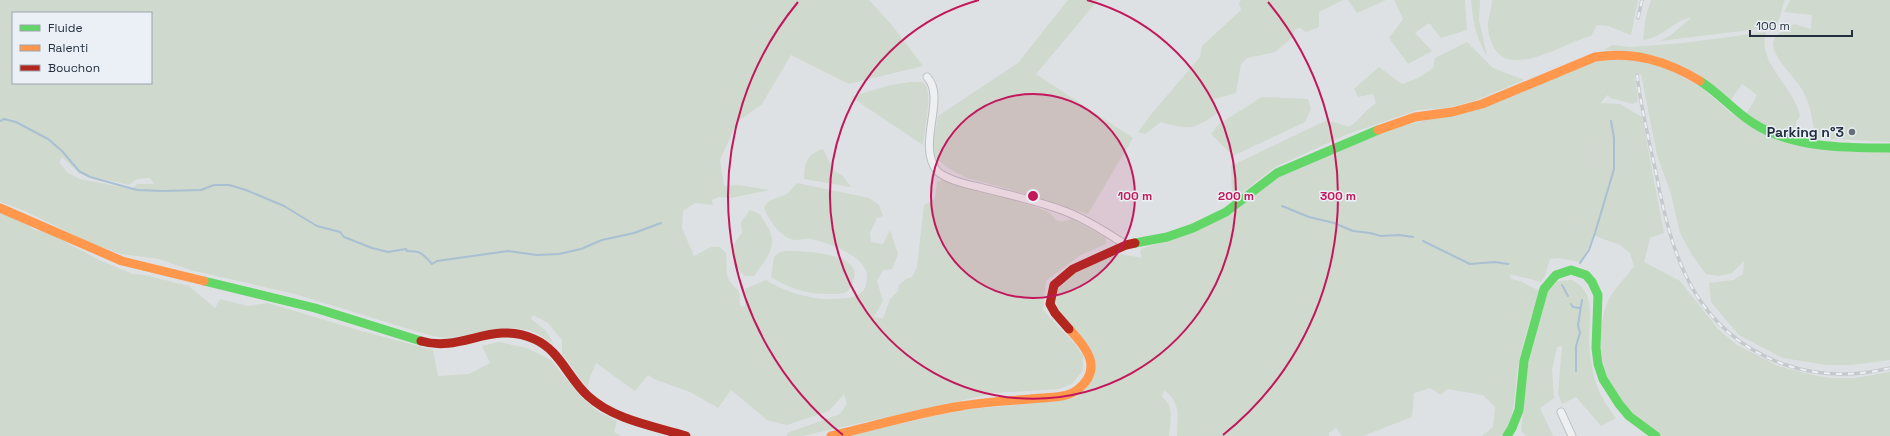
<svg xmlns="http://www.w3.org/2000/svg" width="1890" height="436" font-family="'Space Grotesk',sans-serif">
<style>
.green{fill:#cfd9cd;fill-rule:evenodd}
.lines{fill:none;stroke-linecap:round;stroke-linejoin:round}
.stream{stroke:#a9c0d3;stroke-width:2}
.street-casing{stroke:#bcbfc2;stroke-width:9}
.street{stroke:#edeff1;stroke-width:7}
.fast{stroke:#63d668;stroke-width:9}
.slow{stroke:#ff974d;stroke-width:9}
.jam{stroke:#b3261e;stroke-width:9}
.rail-casing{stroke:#c6c9cc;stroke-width:3.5}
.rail{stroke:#eaf0f5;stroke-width:2;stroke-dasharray:6;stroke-linecap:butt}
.ring{fill:none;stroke:#c2185b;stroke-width:2}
.poi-dot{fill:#656e79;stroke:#eaf0f5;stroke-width:1.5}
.labels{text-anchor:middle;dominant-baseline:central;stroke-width:3;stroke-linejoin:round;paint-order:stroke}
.poi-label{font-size:14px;font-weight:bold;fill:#24303f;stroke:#eaf0f5;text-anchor:end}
.centre{fill:#c2185b;stroke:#eaf0f5;stroke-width:2}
.ring-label{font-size:12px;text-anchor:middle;font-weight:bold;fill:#c2185b;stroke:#eaf0f5;stroke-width:3;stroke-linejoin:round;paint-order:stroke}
</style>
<rect width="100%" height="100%" fill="#dee1e4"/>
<path class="green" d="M0,0H869L891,24L923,66L849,84L791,55L762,104L737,122L720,160L724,186L738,185L770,190L730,198L719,197L712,200L713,205L695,203L683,211L682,228L694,256L711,247H720L726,253C728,272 722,276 739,291L740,306L745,307V289L766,280C780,290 815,301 832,299C844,298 855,299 863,291C866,288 866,283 867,279C870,257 828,243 812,239C804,237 796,243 788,238C777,232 768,219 764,207L769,201L787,194L797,183L869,198L879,205L883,216L877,218L870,233L871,242L883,244L890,230L898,254L892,269L883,270L877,281L883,301L874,317L883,318L890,299L898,291L899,285L906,279L912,277L917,267L924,205L935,199L937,182L943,180C976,190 1010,198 1044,210C1059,215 1049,226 1072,219L1106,238V244L1079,256L1046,281L1043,310L1075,344L1083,356V370L1072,384L1059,389L995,393L802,436H787V433L840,414L847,404L844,394L829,411L787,425L767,420L731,390L718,408L690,392L654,379L648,375L635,391L596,363L590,377L588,388C578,378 572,365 562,354V340L548,323L533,315L531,319L545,330L554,344C547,340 540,334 533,332C505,322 480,334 453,337C443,339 434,336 425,334L295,294L190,270L159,259L121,254L90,243L23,210L0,202ZM13,13H151V83H13ZM62,157L80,174L129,185L137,179L150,178L154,184H137L132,189L80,179L68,173L59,162Z
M1068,0H1098L1036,74L1133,138L1088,214L1019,192L967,178L948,168L936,158L932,149L938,116L1018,63Z
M1241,0H1343L1319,12V27L1306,32L1300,28L1295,29L1293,37L1275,52L1247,58L1241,64L1236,93L1214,99L1217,113C1194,130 1189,130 1161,122L1145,134L1138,132L1153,112L1200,57L1202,46L1241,10L1239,3Z
M1348,0H1386L1357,13Z
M1394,0H1465L1467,30L1441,38L1429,23L1415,33L1432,51L1408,64L1389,38L1403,19Z
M1471,0H1480L1479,20L1487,56C1476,38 1473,21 1471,0Z
M1492,0H1638L1631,35L1608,26L1597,25L1591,36C1557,45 1496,90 1488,28C1487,19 1492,9 1492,0Z
M1651,0H1785C1781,8 1781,21 1774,27L1660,41L1671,35L1691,18C1676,18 1661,39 1643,40L1646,16Z
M1790,0H1890V142L1815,138C1813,122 1811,106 1803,91C1796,78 1774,59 1773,45C1773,34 1786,29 1794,24L1811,29L1812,15L1784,12Z
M1766,32C1765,37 1764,43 1765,48C1769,72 1794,90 1800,116L1796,122L1794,135L1761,125L1747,113L1757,95L1742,84L1731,100L1701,76L1623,51L1604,50L1612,45L1631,47L1683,43Z
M1467,42L1493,68L1524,80L1474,101L1446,108L1418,110L1348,134L1275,167L1232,201L1231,166L1327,120L1349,127C1360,120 1367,108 1376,103L1373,94L1358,97L1354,89L1379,67L1402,84L1418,78L1433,68L1435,58Z
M1607,58H1629L1664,67L1701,87L1732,114L1774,138L1890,152V360L1851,365H1827L1783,358L1739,335L1711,302L1709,283L1733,280L1743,274L1744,261L1732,273L1719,276L1706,274L1692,255L1680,233L1671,194L1657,155L1641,74L1635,76L1638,101L1633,104L1611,98L1607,95L1601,103L1620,104L1642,117L1664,233L1650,238L1644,262L1680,281L1718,329L1737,345L1778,366L1808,374L1830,378H1855L1890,372V436H1663C1645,424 1622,408 1612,388C1599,362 1597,328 1608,301C1614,289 1626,277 1634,266L1630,253L1620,245L1595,236L1580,262L1558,258L1550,259L1545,276L1541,282L1510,274L1511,279L1520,281L1540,291C1532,314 1524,337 1519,361C1514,386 1517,410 1505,433L1500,436H1482L1493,427L1495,407L1483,395L1447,389L1441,395L1430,388L1414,393L1412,417L1363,436H1342L1336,428L1329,433V436H1177C1177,416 1182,404 1164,390L1162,397C1175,405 1170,423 1169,436H846L961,410L1057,401L1076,397L1085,390L1091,380L1095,366L1058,309L1056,300L1058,285L1073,273L1116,253L1142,258L1140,253L1141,249L1191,233L1235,212L1259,190L1278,176L1397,127L1427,120Z
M911,82C917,82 923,80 926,86C932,96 924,132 923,145L851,97L890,85Z
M1262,97L1308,99L1311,109L1305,122L1233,156L1211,134L1219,124Z
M823,149L834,171L843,176L851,187L804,179C805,162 806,155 823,149Z
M750,210L760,214C764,221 772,232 772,240C773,253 761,266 754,276H745C730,262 728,249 742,233L741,222Z
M0,212L23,220L34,230H43L99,260L133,274L145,275L189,286L215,308L220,299L248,306L268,303L358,330L433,350L438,376L469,374L490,363L482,346L499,342L527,348L551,360L581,397L599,412L617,421L614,432L621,436H0Z
M785,251C801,251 861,252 854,278C852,284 851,290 844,293C841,294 836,294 832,294C810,295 790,289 771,277L774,257L778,253Z
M1572,280C1597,293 1589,318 1589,342C1589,351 1591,361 1593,370C1596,390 1604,402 1616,418L1601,426L1576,397L1562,404L1558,393L1562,346L1557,347L1552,370L1554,398L1540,408L1553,436H1526L1521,431L1528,365L1548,291L1558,281Z"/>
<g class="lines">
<path class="stream" d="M0,121L4,119L16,122L48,139L62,151L79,171L90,177L137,190L163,191L201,190L214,185H229L246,190L284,206L317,226L340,232L344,237L372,248L388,252L406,249L407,251C421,251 422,253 432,264L437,261L508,251L537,255L559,254L581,249L602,240L634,233L661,223
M1282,206L1309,217L1334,223L1353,231L1370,233L1381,236L1399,235L1413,237
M1423,241L1470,264L1495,262L1508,264
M1580,263L1589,250L1595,233L1614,169V138L1611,121
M1562,285L1568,296
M1571,304L1573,307L1580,308
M1576,371V346L1580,333L1578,325L1582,300"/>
<defs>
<path id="street" d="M927,77C947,98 916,144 937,171C945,179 968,185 979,187C1009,195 1039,201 1067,212C1088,220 1107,233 1126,245
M1561,412L1572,436"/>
</defs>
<use href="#street" class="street-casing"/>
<use href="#street" class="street"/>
<path class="fast" d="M1700,81C1719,93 1734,111 1753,123C1792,148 1845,148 1890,148
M1135,243L1167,237L1193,228L1226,212L1277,173L1378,130
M204,281L315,308L421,341
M1507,436L1512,428L1519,410L1524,361L1544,289L1556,275L1571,270L1586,275L1592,282L1598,295L1596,348L1598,364L1603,379L1619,404L1629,416L1656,436"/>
<path class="slow" d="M1378,130L1415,117L1452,112L1482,104L1595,57C1634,51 1667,61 1700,81
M0,208L122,261L204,281
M831,436C874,426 917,413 961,406C984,402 1007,401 1030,399C1045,397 1065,399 1077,390C1104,369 1087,348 1069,329"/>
<path class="jam" d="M1069,329L1055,313L1050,304L1054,285L1073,269L1126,245L1135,243
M421,341C462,353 491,320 534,339C560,350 568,378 588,396C614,420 654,426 686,436"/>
<defs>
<path id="rail" d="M1638,18L1642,0
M1637,75C1641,108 1649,140 1656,173C1672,257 1694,331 1783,364C1817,376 1854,377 1890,368"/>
</defs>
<use href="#rail" class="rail-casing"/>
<use href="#rail" class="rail"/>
</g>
<circle cx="1033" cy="196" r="102" fill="#c2185b" fill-opacity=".12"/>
<g class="ring">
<circle cx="1033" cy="196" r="102"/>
<path d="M1087 0A203 203 0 1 1 979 0"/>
<path d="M843 435A305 305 0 0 1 798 2M1268 2A305 305 0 0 1 1223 435"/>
</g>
<circle class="poi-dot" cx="1852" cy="132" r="4"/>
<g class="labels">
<g class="poi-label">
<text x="1844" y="132">Parking n°3</text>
</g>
</g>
<circle cx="1033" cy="196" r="6" class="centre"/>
<g class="ring-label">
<text x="1135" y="200">100 m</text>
<text x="1236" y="200">200 m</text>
<text x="1338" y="200">300 m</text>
</g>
<rect x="12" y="12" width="140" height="72" fill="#eaf0f5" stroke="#9ba3ac"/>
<rect x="20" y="25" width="20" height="6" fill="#63d668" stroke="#9ba3ac"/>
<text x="48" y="32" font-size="12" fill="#24303f">Fluide</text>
<rect x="20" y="45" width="20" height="6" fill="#ff974d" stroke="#9ba3ac"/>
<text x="48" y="52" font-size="12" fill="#24303f">Ralenti</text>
<rect x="20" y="65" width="20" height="6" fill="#b3261e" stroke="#9ba3ac"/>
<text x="48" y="72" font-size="12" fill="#24303f">Bouchon</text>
<path d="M1750 30v6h102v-6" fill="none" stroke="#24303f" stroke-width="2"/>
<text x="1756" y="30" font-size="12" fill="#24303f" stroke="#eaf0f5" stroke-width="3" paint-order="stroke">100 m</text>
</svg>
